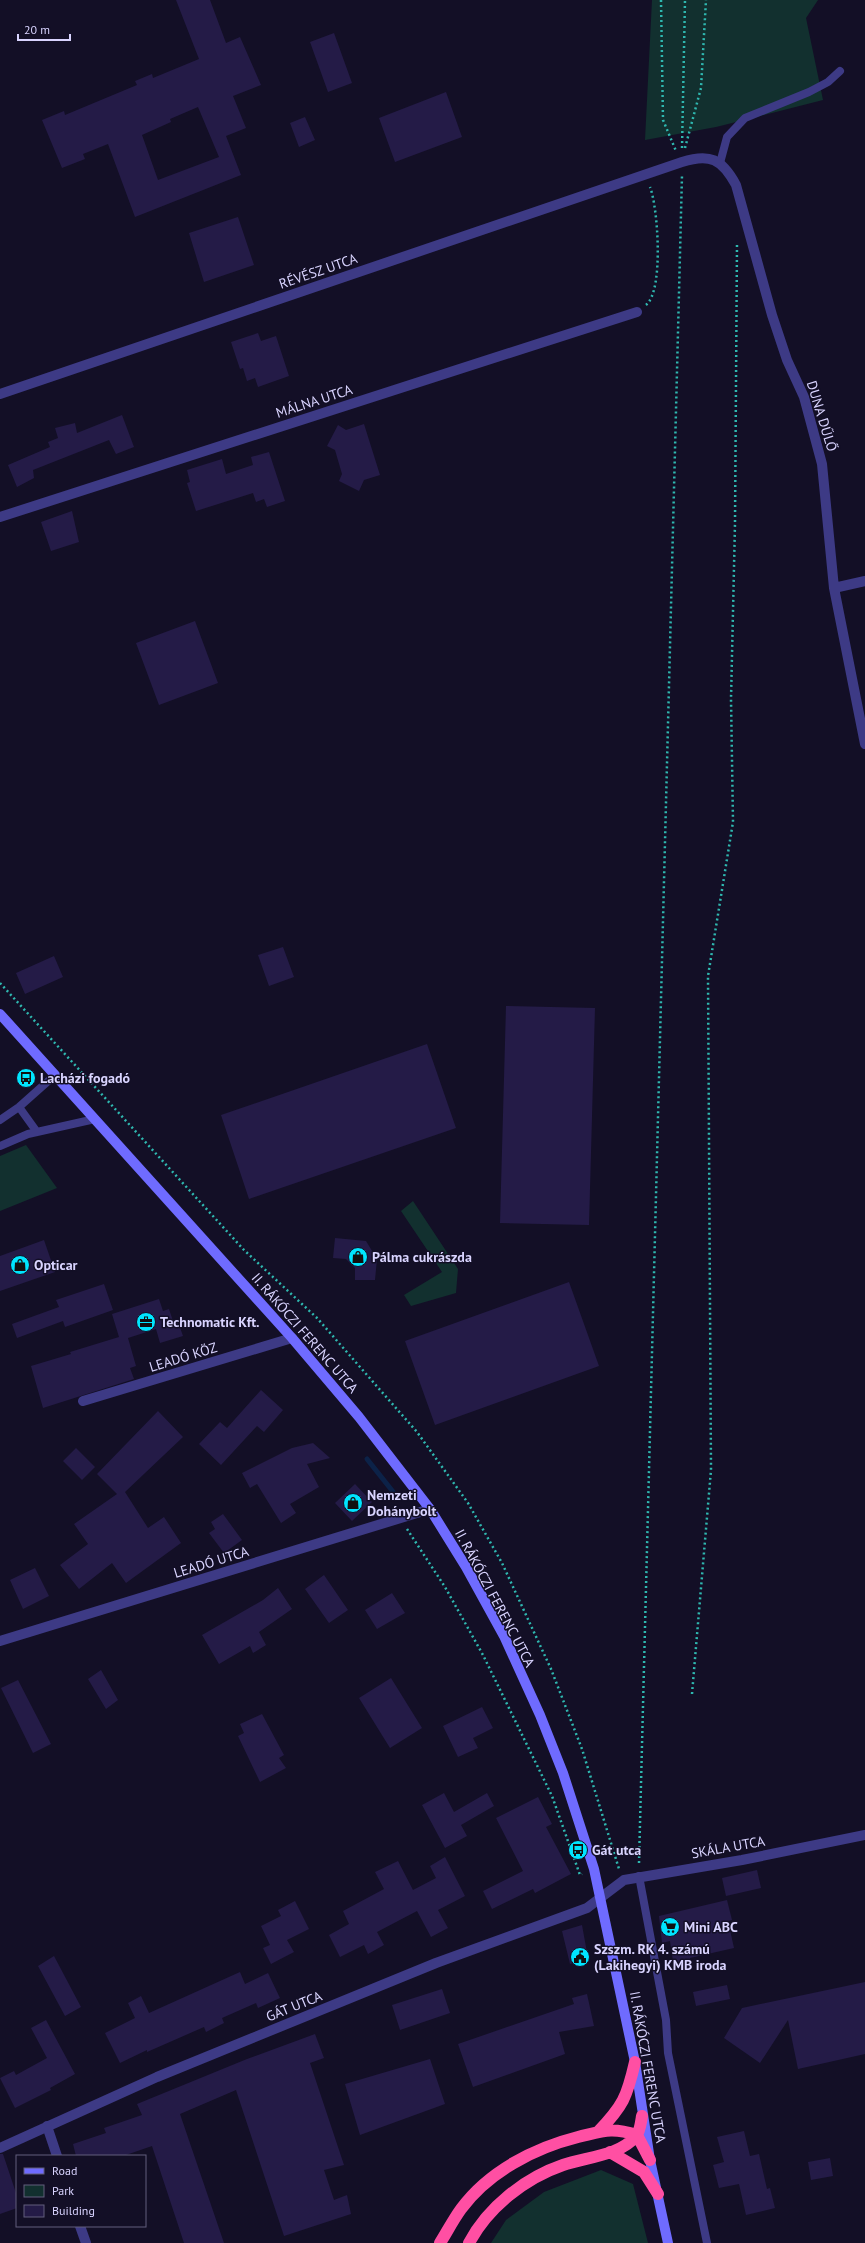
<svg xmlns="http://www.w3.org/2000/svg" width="865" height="2243" font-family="'PT Sans',sans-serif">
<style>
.green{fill:#12302f}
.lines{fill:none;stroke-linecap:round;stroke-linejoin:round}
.stream{stroke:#0c2248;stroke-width:5}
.building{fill:#241b47;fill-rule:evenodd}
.path{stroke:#2fb8b0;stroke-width:2.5;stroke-dasharray:2 3;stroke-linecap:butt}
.lane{stroke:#3d3a85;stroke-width:8}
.street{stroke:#3d3a85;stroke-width:10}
.secondary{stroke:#6f6bff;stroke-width:10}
.highway{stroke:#ff4fa3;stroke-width:12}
.labels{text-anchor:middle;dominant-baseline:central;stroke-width:3;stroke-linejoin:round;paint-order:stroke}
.street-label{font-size:14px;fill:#d9d4ff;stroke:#130f26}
.poi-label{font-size:14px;font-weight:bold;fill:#d9d4ff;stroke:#130f26;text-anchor:start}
</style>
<rect width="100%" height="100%" fill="#130f26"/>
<path class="green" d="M652,0H818L806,18L823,100L716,127L645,140Z
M26,1145L57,1188L0,1211V1156Z
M413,1201L458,1269L456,1293L411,1306L404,1295L442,1272L401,1211Z
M601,2170L633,2184L648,2243H491L506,2220L544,2192Z"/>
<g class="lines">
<path class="stream" d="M367,1459L394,1493"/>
</g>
<path class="building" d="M176,0H210L226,43L240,37L261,85L233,96L246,128L226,136L241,175L135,217L108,144L83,154L85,159L62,168L42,120L64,111L65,115L137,85L135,81L152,74L153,78L199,59ZM198,107L219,157L158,180L142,135L171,122L170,119Z
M334,33L352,83L328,92L310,42Z
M446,92L462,137L395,162L379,118Z
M305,117L315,140L299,147L290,123Z
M238,217L254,265L204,282L189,233Z
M258,333L261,341L276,336L289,376L258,387L255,378L247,381L243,368L240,369L231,342Z
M122,415L134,447L116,454L109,440L33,470L34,478L17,487L8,465L50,447L48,442L58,438L55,428L75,423L77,433Z
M364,424L380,475L364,480L359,491L339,481L342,474L335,450L327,446L338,425L346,430Z
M269,452L285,501L267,507L264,499L256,502L253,493L196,511L187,483L190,482L187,470L222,459L226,474L253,465L251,457Z
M72,511L79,542L51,551L41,522Z
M195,621L218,683L159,705L136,643Z
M283,947L294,977L269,986L258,955Z
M54,956L63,977L25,994L16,973Z
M506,1006L595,1008L589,1225L500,1223Z
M427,1044L456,1128L249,1199L221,1115Z
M335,1238L366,1241L377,1259L375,1280H355V1268L346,1259L333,1258Z
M44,1240L55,1272L0,1291V1256Z
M569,1282L599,1366L435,1425L405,1341Z
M104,1284L113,1310L65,1327L63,1321L17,1338L12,1324L59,1307L56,1300Z
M159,1299L163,1311L169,1309L173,1321L177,1319L183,1336L160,1343L156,1329L128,1338L136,1366L130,1368L134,1379L43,1408L31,1366L71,1354L70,1352L119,1337L112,1314Z
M261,1390L283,1410L264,1432L257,1426L221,1465L199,1444L220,1422L227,1428Z
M158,1411L183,1437L125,1492L148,1528L164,1517L181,1543L126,1583L112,1563L79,1589L60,1565L88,1544L74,1524L117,1494L97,1474Z
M313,1443L330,1458L307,1464L319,1487L290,1504L296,1513L281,1523L257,1484L250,1488L242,1473L292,1448Z
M76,1448L95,1467L82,1480L63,1461Z
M355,1484L372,1502L352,1521L335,1503Z
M223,1514L242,1540L224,1553L209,1533L215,1529L211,1522Z
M35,1568L49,1596L23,1609L10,1580Z
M324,1575L348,1610L329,1623L305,1589Z
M278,1588L292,1609L259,1632L266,1645L253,1653L250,1646L219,1664L202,1635L263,1600Z
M392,1593L405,1613L377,1629L365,1610Z
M101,1670L118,1700L106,1709L88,1679Z
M391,1678L422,1728L390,1748L359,1698Z
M18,1680L51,1744L33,1753L1,1688Z
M482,1707L493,1728L473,1738L478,1748L458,1757L443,1726Z
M262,1714L284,1755L279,1758L286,1768L260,1782L238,1736L244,1733L240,1724Z
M444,1793L454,1812L487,1793L494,1806L461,1825L467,1836L445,1848L422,1805Z
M538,1797L552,1824L546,1827L571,1874L535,1893L533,1889L492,1909L483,1891L523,1871L496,1818Z
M445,1857L465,1896L438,1910L448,1928L431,1937L417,1911L377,1932L384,1945L368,1954L364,1945L340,1957L329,1935L349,1924L343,1911L384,1889L375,1872L398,1861L413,1890L436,1878L430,1866Z
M757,1870L761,1888L726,1896L722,1878Z
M727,1900L732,1920L728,1921L734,1948L690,1958L691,1964L674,1968L670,1941L662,1943L659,1916Z
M295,1901L309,1929L287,1940L294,1952L271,1964L263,1948L270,1945L261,1926L281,1916L278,1910Z
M582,1925L588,1958L570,1964L562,1931Z
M54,1956L81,2007L65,2016L38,1966Z
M240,1972L245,1984L268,1973L280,1998L258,2008L256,2003L222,2018L224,2023L206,2032L204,2027L147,2052V2050L120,2063L105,2033L135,2018L128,2003L141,1996L149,2013Z
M865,1982V2054L798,2069L788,2020L760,2063L724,2038L742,2008Z
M727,1985L730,1999L696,2006L693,1992Z
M442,1989L450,2013L400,2030L392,2005Z
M587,1994L594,2026L559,2032L565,2054L473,2087L458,2044L574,2004L572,1998Z
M46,2020L75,2074L50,2088L51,2090L15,2108L0,2078L14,2071L16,2075L47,2058L31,2028Z
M315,2034L324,2058L310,2063L344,2165L324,2170L334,2200L347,2195L351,2214L284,2236L236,2090L180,2114L224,2243H184L152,2146L123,2156H76L73,2144L106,2133L104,2128L142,2115L137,2104L247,2059Z
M430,2059L445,2104L360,2135L345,2084Z
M744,2131L750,2156L759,2154L767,2189L770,2188L775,2208L746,2215L739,2184L719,2188L713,2165L724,2162L717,2137Z
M0,2154H3L17,2196V2208L0,2214Z
M830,2158L833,2176L811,2180L808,2162Z"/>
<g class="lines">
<path class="path" d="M661,0L663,120L676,151
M682,148L685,0
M685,148L701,88L706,0
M646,305C664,291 658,207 650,187
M0,983L244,1250L317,1318L417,1432L468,1503L502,1563L551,1669L582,1749L619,1869
M407,1529L445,1587L483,1655L552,1796L580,1875L582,1874
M692,1694L711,1470L708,976L733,822L731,699L735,523L737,243
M639,1863L682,175"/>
<path class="lane" d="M720,163L727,137L745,118L809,92L828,82L840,71
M19,1107L37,1132
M0,1120L19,1107L55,1075
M0,1146L28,1134L95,1119
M639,1876L666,2020L668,2053L707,2243"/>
<path class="street" d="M0,394L682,162C710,153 722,159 736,185L772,315L787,360L804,397L822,464L834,588L865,744
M0,517L637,312
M834,588L865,581
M83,1401L292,1338
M0,1641L430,1509
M47,2126L57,2156
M0,2148L157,2077L436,1963L587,1908L624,1880L742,1860L865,1835
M80,2226L86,2243"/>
<path class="secondary" d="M0,1014L292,1338L359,1417L430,1509L466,1567L504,1636L540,1715L563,1773L594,1869L635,2062L650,2160L668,2243"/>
<path class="highway" d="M598,2132C623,2106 627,2097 635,2062
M610,2152L644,2172L658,2194
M440,2243C447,2232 453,2220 461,2209C488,2172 534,2148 578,2137C604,2131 611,2127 637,2135L650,2160
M469,2243C488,2207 525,2178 563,2165C586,2157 620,2156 636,2136C640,2132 641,2122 642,2116"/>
</g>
<defs>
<symbol id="bus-disc" viewBox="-11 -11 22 22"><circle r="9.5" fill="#00e5ff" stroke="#130f26"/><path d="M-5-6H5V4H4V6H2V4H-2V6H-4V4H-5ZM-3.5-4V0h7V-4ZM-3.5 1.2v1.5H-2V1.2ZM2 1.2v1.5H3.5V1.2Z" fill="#111"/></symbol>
<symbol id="shop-disc" viewBox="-11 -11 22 22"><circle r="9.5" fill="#00e5ff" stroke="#130f26"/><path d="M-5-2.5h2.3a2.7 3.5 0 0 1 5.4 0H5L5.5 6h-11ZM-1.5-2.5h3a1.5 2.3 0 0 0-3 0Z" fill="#111"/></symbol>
<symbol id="office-disc" viewBox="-11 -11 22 22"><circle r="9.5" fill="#00e5ff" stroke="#130f26"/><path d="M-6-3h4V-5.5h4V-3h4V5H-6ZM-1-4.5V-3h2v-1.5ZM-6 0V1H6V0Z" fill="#111"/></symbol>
<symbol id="supermarket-disc" viewBox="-11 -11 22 22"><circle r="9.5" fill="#00e5ff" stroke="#130f26"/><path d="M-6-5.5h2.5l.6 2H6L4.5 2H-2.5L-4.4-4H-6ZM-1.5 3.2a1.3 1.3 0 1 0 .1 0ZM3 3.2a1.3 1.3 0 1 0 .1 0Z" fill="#111"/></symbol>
<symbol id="civic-disc" viewBox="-11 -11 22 22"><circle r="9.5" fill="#00e5ff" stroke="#130f26"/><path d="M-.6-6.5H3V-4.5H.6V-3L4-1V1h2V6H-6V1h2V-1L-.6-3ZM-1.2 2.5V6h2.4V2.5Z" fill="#111"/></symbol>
</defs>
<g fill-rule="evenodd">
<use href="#bus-disc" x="15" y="1067" width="22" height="22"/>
<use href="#shop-disc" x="347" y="1246" width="22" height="22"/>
<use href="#shop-disc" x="9" y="1254" width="22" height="22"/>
<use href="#office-disc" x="135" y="1311" width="22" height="22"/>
<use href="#shop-disc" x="342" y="1492" width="22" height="22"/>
<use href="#bus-disc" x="567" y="1839" width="22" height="22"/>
<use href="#supermarket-disc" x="659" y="1916" width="22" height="22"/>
<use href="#civic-disc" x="569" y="1946" width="22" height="22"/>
</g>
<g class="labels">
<g class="street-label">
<text transform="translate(318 271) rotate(-19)">RÉVÉSZ UTCA</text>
<text transform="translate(314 401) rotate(-18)">MÁLNA UTCA</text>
<text transform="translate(822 416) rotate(73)">DUNA DŰLŐ</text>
<text transform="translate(305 1333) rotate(49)">II. RÁKÓCZI FERENC UTCA</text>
<text transform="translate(183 1357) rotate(-17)">LEADÓ KÖZ</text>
<text transform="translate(211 1562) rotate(-17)">LEADÓ UTCA</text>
<text transform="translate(495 1598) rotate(62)">II. RÁKÓCZI FERENC UTCA</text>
<text transform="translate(728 1847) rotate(-10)">SKÁLA UTCA</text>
<text transform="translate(294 2006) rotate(-22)">GÁT UTCA</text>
<text transform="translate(648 2067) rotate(80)">II. RÁKÓCZI FERENC UTCA</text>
</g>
<g class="poi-label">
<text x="40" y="1078">Lacházi fogadó</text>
<text x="372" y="1257">Pálma cukrászda</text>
<text x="34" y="1265">Opticar</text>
<text x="160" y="1322">Technomatic Kft.</text>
<text x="367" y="1495">Nemzeti<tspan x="367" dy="16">Dohánybolt</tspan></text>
<text x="592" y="1850">Gát utca</text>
<text x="684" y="1927">Mini ABC</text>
<text x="594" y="1949">Szszm. RK 4. számú<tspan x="594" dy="16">(Lakihegyi) KMB iroda</tspan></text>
</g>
</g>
<rect x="16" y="2155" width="130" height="72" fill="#130f26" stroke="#625e7d"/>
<rect x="24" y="2168" width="20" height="6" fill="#6f6bff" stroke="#625e7d"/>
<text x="52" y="2175" font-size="12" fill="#d9d4ff">Road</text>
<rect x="24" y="2185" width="20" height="12" fill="#12302f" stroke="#625e7d"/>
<text x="52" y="2195" font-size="12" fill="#d9d4ff">Park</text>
<rect x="24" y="2205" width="20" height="12" fill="#241b47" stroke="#625e7d"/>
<text x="52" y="2215" font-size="12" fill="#d9d4ff">Building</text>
<path d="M18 34v6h52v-6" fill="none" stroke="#d9d4ff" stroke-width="2"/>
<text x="24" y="34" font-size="12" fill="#d9d4ff" stroke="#130f26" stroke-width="3" paint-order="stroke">20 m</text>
</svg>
